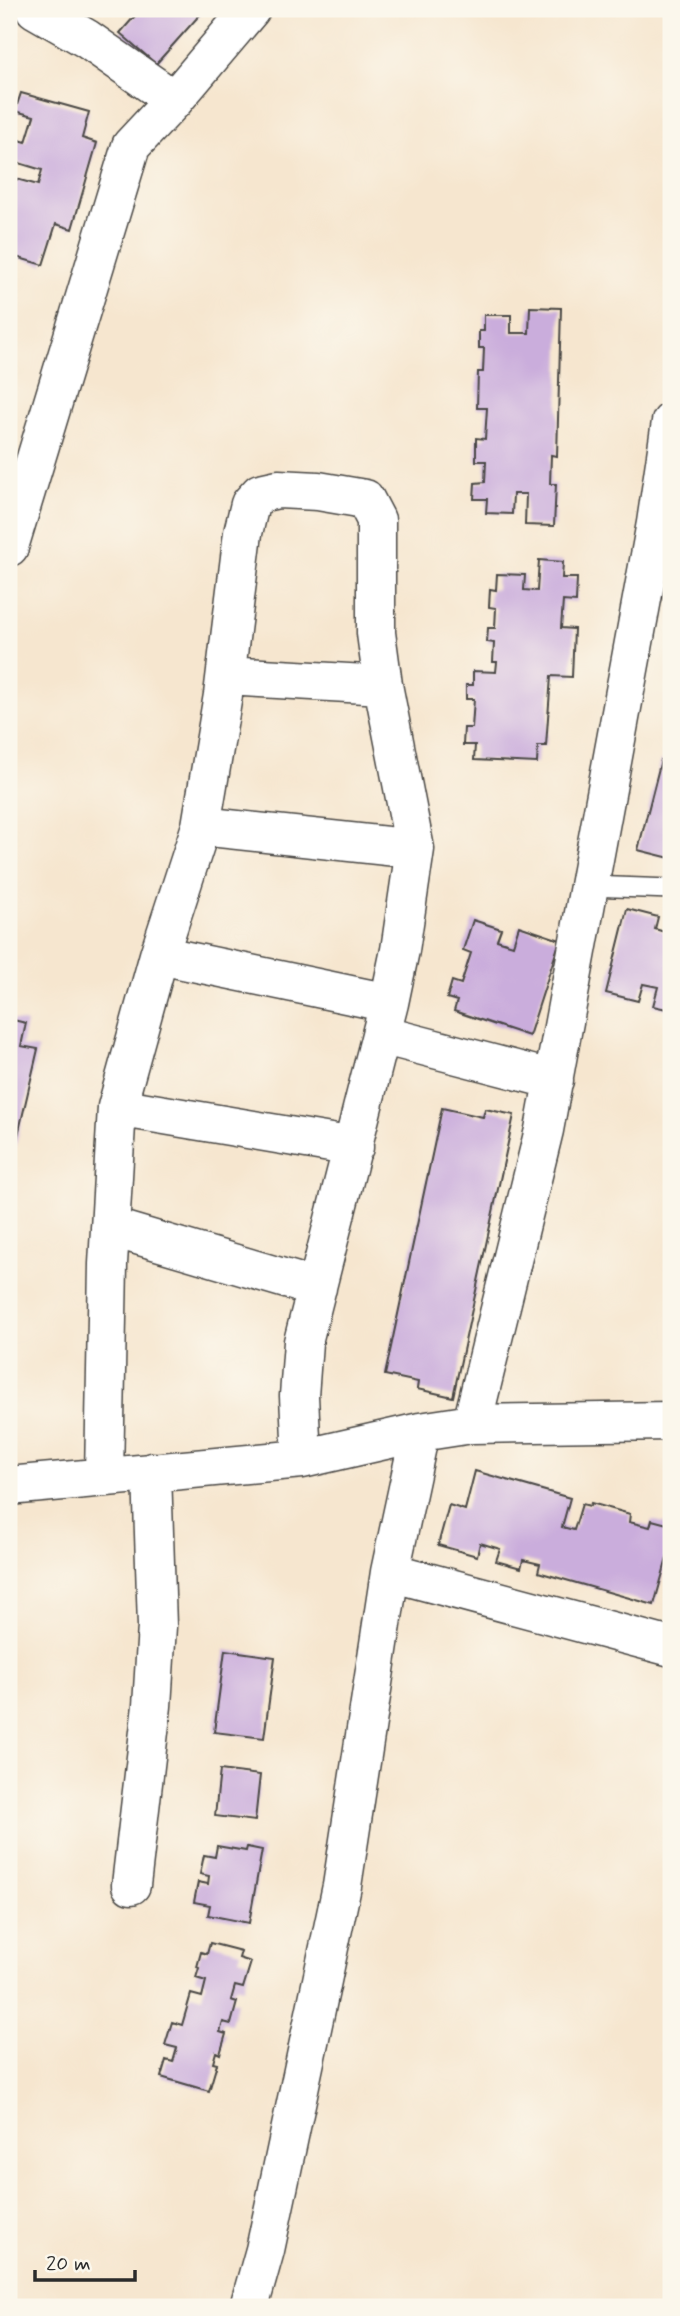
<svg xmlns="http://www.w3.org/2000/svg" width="680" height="2316" font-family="Mynerve,sans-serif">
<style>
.building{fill:#caaddc}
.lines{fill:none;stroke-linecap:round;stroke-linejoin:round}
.service-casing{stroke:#494744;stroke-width:22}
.minor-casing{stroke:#494744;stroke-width:41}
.tertiary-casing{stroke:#494744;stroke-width:41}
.service{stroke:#fff;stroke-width:19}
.minor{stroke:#fff;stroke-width:38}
.tertiary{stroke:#fff;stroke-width:38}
</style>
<rect width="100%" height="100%" fill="#fbf7ec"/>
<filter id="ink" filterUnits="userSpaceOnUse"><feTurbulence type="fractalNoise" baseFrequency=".0143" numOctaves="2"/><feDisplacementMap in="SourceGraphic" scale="14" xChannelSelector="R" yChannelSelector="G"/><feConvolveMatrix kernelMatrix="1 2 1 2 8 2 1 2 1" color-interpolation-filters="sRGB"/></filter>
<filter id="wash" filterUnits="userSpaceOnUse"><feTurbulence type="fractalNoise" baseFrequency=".00686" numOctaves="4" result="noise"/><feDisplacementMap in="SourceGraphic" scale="28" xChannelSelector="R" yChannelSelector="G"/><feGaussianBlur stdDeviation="1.57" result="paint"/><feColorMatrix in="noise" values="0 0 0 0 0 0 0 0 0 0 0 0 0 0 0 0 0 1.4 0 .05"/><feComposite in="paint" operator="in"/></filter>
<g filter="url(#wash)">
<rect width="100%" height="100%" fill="#f6e6cf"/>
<g id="blocks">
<path class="building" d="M141,9H205L156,64L120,33Z
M21,93L89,112L82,138L97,143L72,229L56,224L43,265L9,255V177L38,185L42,170L9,160V137L26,142L34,116L15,111Z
M530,307L561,308L557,456L551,455L550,484H556L554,526L525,525L526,494H513L512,514L486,513L487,499H474L475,483L485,482L486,461H476V438L485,439L487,408H477L478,372H483L484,348H479V331H484V315H511V333H529Z
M539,560L563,562L562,578H577L576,602L563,601L561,628L574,629L572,677L551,676L546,746H538L537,763L474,760L475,745H463L464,728H472L474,699H466V685H473V671L496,672L497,662H493L494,643L487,642L488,628H495L496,608L489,607L490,589L496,590L497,574L525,575L524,590L537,591Z
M661,760L671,763L670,858L638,850Z
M627,909L658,917L655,929L671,934V1010L653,1006L658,987L643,984L638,1001L606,993Z
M473,920L501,929L497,940L513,945L519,926L560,940L529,1036L454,1011L457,1001L447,998L452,981L461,984L471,953L463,950Z
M9,1019L26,1023L21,1046L38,1049L12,1161L9,1160Z
M442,1108L483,1117L485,1109L514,1115L453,1397L417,1389L418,1382L385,1375Z
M9,1198L15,1200L10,1224H9Z
M475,1471L570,1498L562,1527L574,1530L582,1504L590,1506L591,1503L630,1514L629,1522L650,1527L652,1520L671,1525V1544L654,1605L538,1572L540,1564L523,1560L521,1568L496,1561L500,1549L480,1543L477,1556L438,1545L449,1505L465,1510Z
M225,1650L275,1657L264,1738L214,1732Z
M220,1770L260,1775L255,1821L215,1816Z
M217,1846L246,1851L247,1847L262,1850L249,1923L208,1915L210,1905L194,1902L198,1882L208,1884L209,1876L200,1874L204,1855L215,1857Z
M210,1943L241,1951L239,1958L251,1962L243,1988L235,1986L231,2000L237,2002L231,2024L223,2022L220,2032L226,2034L220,2054L216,2052L213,2063L217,2064L209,2091L161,2077L166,2060L173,2062L177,2048L165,2045L172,2022L182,2025L191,1994L202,1997L206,1981L196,1978L199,1968L197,1967L201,1952L207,1954Z"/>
</g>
</g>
<g filter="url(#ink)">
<use href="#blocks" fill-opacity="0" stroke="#494744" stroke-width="2"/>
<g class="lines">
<defs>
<path id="service" d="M589,886L671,889"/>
<path id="minor" d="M35,9L87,39L174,100
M226,676L383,685
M201,826L415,849
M159,955L389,1003
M381,1035L554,1080
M117,1107L354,1147
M110,1227L317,1288
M472,1424L544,1130L656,523L671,422
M104,1476L108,1264L117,1107L159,955L201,826L223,695L243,533L250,504L260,493L278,489L318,491L365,499L376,520V633L383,685L415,849L400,950L389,1003L303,1342L299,1396L302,1459
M9,1486L302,1459L420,1432L472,1424L671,1421
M390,1572L671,1647
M131,1885L152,1706L157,1626L152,1472
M249,2307L265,2250L342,1886L390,1572L420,1432"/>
<path id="tertiary" d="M9,547L131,146L174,100L251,9"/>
</defs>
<use href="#service" class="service-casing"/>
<use href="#minor" class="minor-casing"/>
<use href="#tertiary" class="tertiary-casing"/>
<use href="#service" class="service"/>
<use href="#minor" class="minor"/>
<use href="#tertiary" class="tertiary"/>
</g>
</g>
<rect width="680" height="2316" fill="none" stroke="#fbf7ec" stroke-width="35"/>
<path d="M35 2270v10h100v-10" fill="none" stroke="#2b2b2b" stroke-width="3.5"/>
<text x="46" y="2270" font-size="21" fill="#2b2b2b" stroke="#fbf7ec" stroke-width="5" paint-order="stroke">20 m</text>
</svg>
